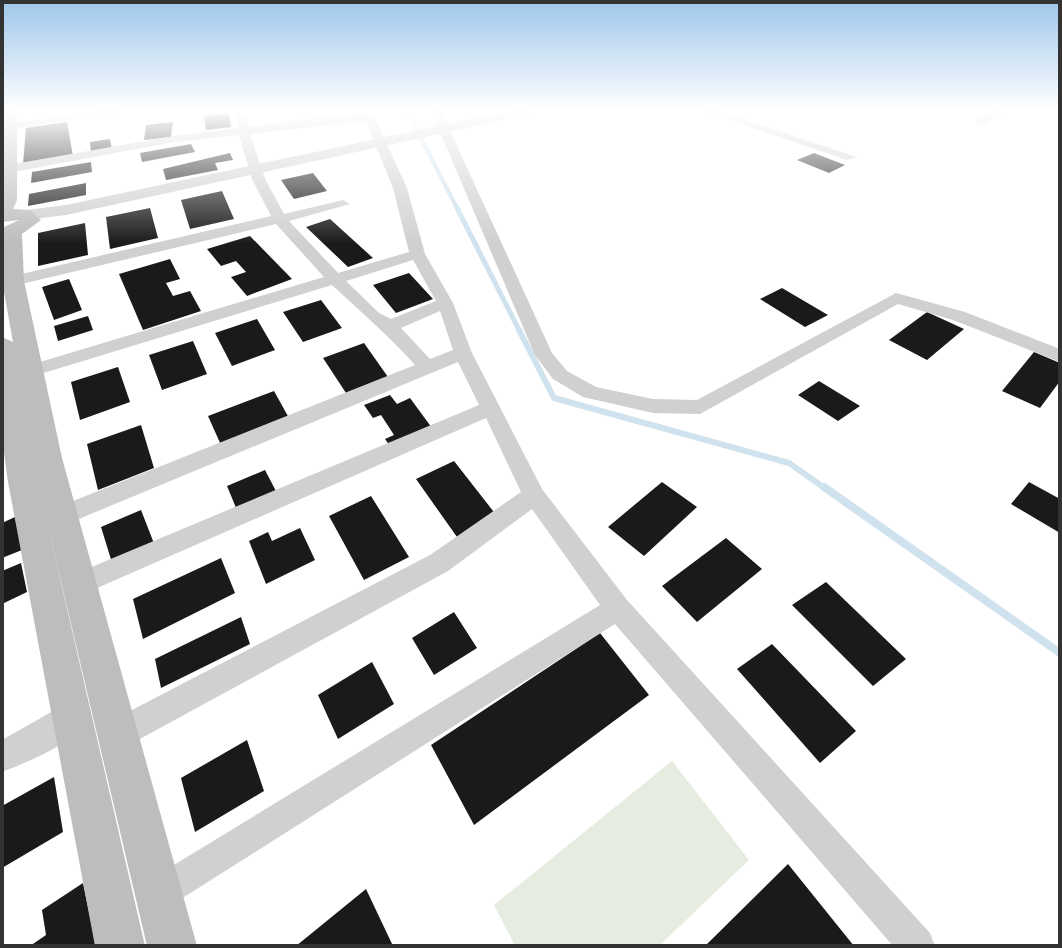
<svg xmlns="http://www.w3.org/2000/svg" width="1062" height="948" font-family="Montserrat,sans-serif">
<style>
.green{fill:#e6ecdf}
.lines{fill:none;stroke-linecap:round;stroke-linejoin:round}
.stream-far3{stroke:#cfe2ee;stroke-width:4}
.stream-far2{stroke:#cfe2ee;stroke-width:5}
.stream-far1{stroke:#cfe2ee;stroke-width:6}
.stream{stroke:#cfe2ee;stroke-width:8}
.building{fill:#1a1a1a}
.minor{fill:#d0d0d0;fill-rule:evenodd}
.tertiary{fill:#d0d0d0;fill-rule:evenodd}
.secondary{fill:#bdbdbd;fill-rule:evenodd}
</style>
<rect width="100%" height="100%" fill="#fff"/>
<path class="green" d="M672,761L749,860L659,946H515L494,905Z"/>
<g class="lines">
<path class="stream-far3" d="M407,111L457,208"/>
<path class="stream-far2" d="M456,206L520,332"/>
<path class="stream-far1" d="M519,330L554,398L789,463L826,489"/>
<path class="stream" d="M824,487L1060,653"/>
</g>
<path class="building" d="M229,113L231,127L206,130L204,116Z
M67,122L73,156L23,164L26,128Z
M173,122L171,137L144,140L146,125Z
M110,139L112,149L91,152L90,142Z
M191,144L195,152L142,162L140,153Z
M230,153L233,160L215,163L218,170L166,180L163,169Z
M814,153L845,165L829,173L797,160Z
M91,162L92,172L31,183L32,172Z
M313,173L327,191L294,199L281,180Z
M86,183V195L28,206L29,194Z
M222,191L234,219L190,229L181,200Z
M150,208L158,238L110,249L106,217Z
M330,219L373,258L348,267L306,227Z
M85,223L88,255L38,266V233Z
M250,236L292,279L247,296L231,277L246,272L236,261L221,266L207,249Z
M170,259L180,279L166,283L173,296L190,291L201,311L143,330L119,274Z
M409,273L433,299L396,313L373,285Z
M69,279L82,310L54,320L42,287Z
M782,288L828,315L805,327L760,299Z
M321,300L342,328L303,342L283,312Z
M927,312L964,329L927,360L889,340Z
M88,316L93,330L58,341L54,326Z
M257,319L275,350L232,366L215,333Z
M193,341L207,374L162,390L149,355Z
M364,343L388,377L346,393L323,358Z
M1034,352L1060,363V381L1040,408L1002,391Z
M118,367L130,402L80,420L71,382Z
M819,381L860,406L838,421L798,395Z
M274,391L289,418L221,445L208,416Z
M390,395L397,404L410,398L432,428L390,446L385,439L394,435L381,415L373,418L364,405Z
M141,425L154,468L98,490L87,444Z
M454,461L497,516L457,537L416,479Z
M265,470L279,497L239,515L227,486Z
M662,482L697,507L644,556L608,527Z
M1029,482L1060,499V533L1011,504Z
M371,496L409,557L364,580L329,516Z
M141,510L155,546L113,566L101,527Z
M15,517L22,550L2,558V523Z
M300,528L315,560L266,584L249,541L268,532L272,541Z
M726,538L762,569L697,622L662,586Z
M221,558L235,593L143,639L133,599Z
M21,563L27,592L2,604V571Z
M826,582L906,659L873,686L792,605Z
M454,612L477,648L434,675L412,638Z
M241,617L250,644L161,688L155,659Z
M600,633L649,695L474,825L431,745Z
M772,644L856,731L820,763L737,669Z
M372,662L394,704L338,739L318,695Z
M247,740L264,791L195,832L181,778Z
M54,777L63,832L2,868V806Z
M788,864L854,946H705Z
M83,883L96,946H30L46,935L42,910Z
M366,889L393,946H296Z"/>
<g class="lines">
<path class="minor" d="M97,111H124L2,131V125Z
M236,111H246L249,127L372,111L407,188L425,254L453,303L472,353L542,489L627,600L930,933L935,946H893L615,624L170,906L158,912L146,906L140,894L146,882L600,605L532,509L448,571L127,746L116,750L105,746L101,735L105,724L430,555L521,492L486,418L88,592L79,595L70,592L66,584L70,576L479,405L458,362L69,523L61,525L53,523L49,516L53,509L415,365C389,336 361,312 332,285L37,375H23L21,371L23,367L324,277L276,224L13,286L5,281L13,276L271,216L252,179L239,135L174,142L8,173L2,169L8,165L174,136L238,128ZM366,121L393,188L409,252L338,273L289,221L350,204L343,200L284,214L265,179L250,134ZM413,260L436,301L391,319L379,313L346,281ZM440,311L453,350L430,359L401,328Z
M431,111H441L552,353L567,371L596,387L653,399L697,400L896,293L965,312L1060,349V362L953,320L898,304L700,414L653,413L583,397L553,379L535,355Z
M703,111H719L857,157L847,160Z
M991,111H1003L984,124H976V120Z
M76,698L86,703L91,713C79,742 30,761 2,772V740Z"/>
<path class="tertiary" d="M508,111H534L527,115L66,215L26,220L17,215L26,210L66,205Z"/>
<path class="secondary" d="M3,111H17V200L13,209L30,210L41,220L22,234L24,281L62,458L197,946H147L47,522L145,946H95L8,482L2,438V337L13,342L2,281V228L19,220L2,222Z"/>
</g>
<linearGradient id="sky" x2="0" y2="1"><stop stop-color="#9ec6ea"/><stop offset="0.45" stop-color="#fff"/><stop offset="1" stop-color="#fff" stop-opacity="0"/></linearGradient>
<rect width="1062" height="244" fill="url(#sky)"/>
<rect width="1062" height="948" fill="none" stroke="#333333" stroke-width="8"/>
</svg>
